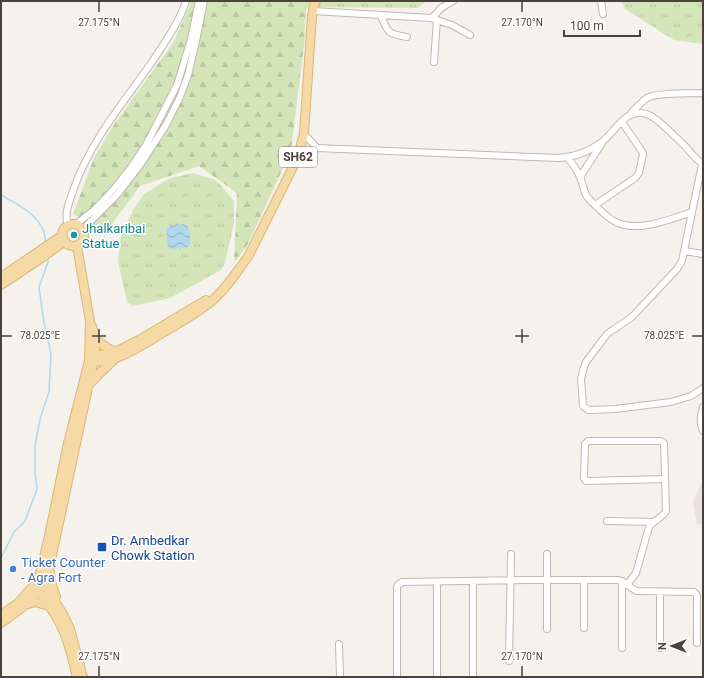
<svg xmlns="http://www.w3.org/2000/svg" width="704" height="678" font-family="Roboto,sans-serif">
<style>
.residential{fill:#e8e4dc}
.grass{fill:url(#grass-tufts)}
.forest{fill:url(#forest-firs)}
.water{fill:url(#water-waves)}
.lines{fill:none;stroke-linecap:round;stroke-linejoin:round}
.stream{stroke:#b0d7eb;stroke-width:1.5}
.minor-casing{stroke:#c0b9b0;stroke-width:8}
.major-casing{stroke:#dab676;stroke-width:10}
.minor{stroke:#fff;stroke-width:6}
.major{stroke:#f6daa5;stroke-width:8}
.ticks{fill:none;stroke:#49433b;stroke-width:1.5}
.culture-dot{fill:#0f9aa8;stroke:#fff;stroke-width:1.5}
.transit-dot{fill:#1a4fb4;stroke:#fff;stroke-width:1.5}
.shop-dot{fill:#3f7fe0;stroke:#fff;stroke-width:1.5}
.labels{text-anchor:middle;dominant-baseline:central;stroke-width:3;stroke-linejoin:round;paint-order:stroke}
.shield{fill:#fff;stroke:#807b76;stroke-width:1}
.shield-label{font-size:12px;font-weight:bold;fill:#49433b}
.culture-label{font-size:13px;fill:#0d838f;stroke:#fff;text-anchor:start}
.transit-label{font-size:13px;fill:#164399;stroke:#fff;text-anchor:start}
.shop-label{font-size:13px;fill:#366cbe;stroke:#fff;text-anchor:start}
.ticks-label{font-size:10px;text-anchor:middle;fill:#49433b;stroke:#fff;stroke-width:3;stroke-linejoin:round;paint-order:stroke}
</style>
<defs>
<pattern id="grass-tufts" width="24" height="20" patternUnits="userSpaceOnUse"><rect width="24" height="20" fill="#d4e5ba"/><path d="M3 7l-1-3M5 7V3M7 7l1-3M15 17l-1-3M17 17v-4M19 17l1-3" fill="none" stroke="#b8c6a1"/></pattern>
<pattern id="forest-firs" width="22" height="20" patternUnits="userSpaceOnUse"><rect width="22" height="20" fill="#d4e5ba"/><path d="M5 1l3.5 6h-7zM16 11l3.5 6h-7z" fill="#b8c6a1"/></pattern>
<pattern id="water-waves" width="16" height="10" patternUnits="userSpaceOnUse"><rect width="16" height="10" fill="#b0d7eb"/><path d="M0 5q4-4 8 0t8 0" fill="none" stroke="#91b0c0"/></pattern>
</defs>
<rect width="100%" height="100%" fill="#f5f2ed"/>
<path class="residential" d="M703,481V525L697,524L693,501Z"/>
<path class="grass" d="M320,1H427L418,8L318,7Z
M621,1H703V44L674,40L625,9Z
M192,173L213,179L220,184L234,201V223L225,263L221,270L170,298L133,306L127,302L118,262L121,235L134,208L144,194L168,179Z"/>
<path class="forest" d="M191,1H311L306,10L304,45L291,151L248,244L234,263L237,193L199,166L140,186L106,232L73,214L94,158L115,123L173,43L190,5Z"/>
<path class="water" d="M176,223L178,225C185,222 189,226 189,233L191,234L190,236C191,242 191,249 182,248L180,250L179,248C172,250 167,249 167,240L166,239L167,237L166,231L168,227L175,225Z"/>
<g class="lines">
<path class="stream" d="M1,195C22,207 44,216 46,243
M1,558L14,532L25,521L37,489L35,472V446L40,419L49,392L51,353L44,323L39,287L48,262V257"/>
<defs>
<path id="minor" d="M601,1L603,14
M313,11L431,18L434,16L441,8L453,1
M381,16C388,33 388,34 407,37
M431,18L452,25L470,35
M434,62L437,20
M631,113C636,108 641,102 647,98C659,92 689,94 703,93
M304,134L317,148
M567,157C572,163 577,170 580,177C583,183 583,189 586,195C589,200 594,204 598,208C604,214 610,220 618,223C640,232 671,219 692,212
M297,159L317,148L559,158C575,157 590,151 602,142C616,131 627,105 649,115C659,119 677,139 686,147C691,153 696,160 703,164
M702,164L684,251L682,261L677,269L632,317L607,334L586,362L584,367L581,379L583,406L587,409L589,410L615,409L671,402L691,396L703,388
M580,177L602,143
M595,205L635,178L639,173L643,154L641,150L622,122
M75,225L94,210L113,190L132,166L146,145L177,85L191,39L199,1
M68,226C64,213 69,203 73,191C89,143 123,103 152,62C165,42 179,23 186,1
M83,232L88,224L117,195L140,165L166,125L180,97L188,75L196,41L204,1
M684,251L703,254
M703,407C701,415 699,423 703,431
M607,521L654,522
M547,554V629
M584,580V628
M473,581V677
M622,581V648
M627,585L636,573L649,527C654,520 662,518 666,511L664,443L663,442L660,441H588L585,444L584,478L586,481L665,479
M339,644L340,677
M660,648V592
M509,661L511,554
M397,677V587L398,585L402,582L531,580H618C626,581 629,588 637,591L694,592L696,594L697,596V643
M437,677V582"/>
<path id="major" d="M62 235a11 11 0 1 1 22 0a11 11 0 1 1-22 0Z
M1,277L63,235
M1,285L43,257L65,241
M95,339L106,347L115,352
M90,355H102L115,352L139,340L206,300
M89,361C98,362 107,362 116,358C131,353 146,343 159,335C177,324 197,314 213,300C227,287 238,271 249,255L297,159L304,134L312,16L314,5L316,1
M90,384L100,373L114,360
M50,572L51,582L56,597
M42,581L64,616L70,629L83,677
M36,588C47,602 57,616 64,632C70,647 73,662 77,677
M25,605L35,602L49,606
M1,615L18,603L33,586L39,577L48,541L68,443L89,361L90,321L77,246
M1,623C21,609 39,597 48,574L95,355V337L92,326"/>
</defs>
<use href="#minor" class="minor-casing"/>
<use href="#major" class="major-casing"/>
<use href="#minor" class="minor"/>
<use href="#major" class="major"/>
</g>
<path class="ticks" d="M99,2V12M522,2V12M99,329V343M522,329V343M2,336H12M92,336H106M515,336H529M692,336H702M99,666V676M522,666V676"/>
<circle class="culture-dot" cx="74" cy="235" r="4"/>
<rect class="transit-dot" x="97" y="542" width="10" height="10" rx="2"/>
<circle class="shop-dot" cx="13" cy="569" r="4"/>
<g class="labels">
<rect class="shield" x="279" y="147" width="38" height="20" rx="3"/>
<g class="shield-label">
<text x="298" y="157">SH62</text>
</g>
<g class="culture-label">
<text x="82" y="228">Jhalkaribai<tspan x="82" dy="15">Statue</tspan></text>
</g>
<g class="transit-label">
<text x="111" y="540">Dr. Ambedkar<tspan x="111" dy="15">Chowk Station</tspan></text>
</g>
<g class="shop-label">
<text x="21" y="562">Ticket Counter<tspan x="21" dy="15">- Agra Fort</tspan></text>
</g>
</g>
<g class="ticks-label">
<text x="99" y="26">27.175°N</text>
<text x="522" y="26">27.170°N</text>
<text x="664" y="339">78.025°E</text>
<text x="40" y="339">78.025°E</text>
<text x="99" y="660">27.175°N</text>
<text x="522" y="660">27.170°N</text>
</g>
<rect width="704" height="678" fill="none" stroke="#49433b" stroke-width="4"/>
<g transform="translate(672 646) rotate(270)" stroke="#ffffff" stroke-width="3" paint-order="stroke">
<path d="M0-3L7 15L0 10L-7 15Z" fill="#49433b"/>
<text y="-6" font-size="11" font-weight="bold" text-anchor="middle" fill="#49433b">N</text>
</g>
<path d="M564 30v6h76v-6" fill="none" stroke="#49433b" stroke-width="2"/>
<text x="570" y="30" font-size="12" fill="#49433b" stroke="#ffffff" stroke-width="3" paint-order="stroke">100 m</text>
</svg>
